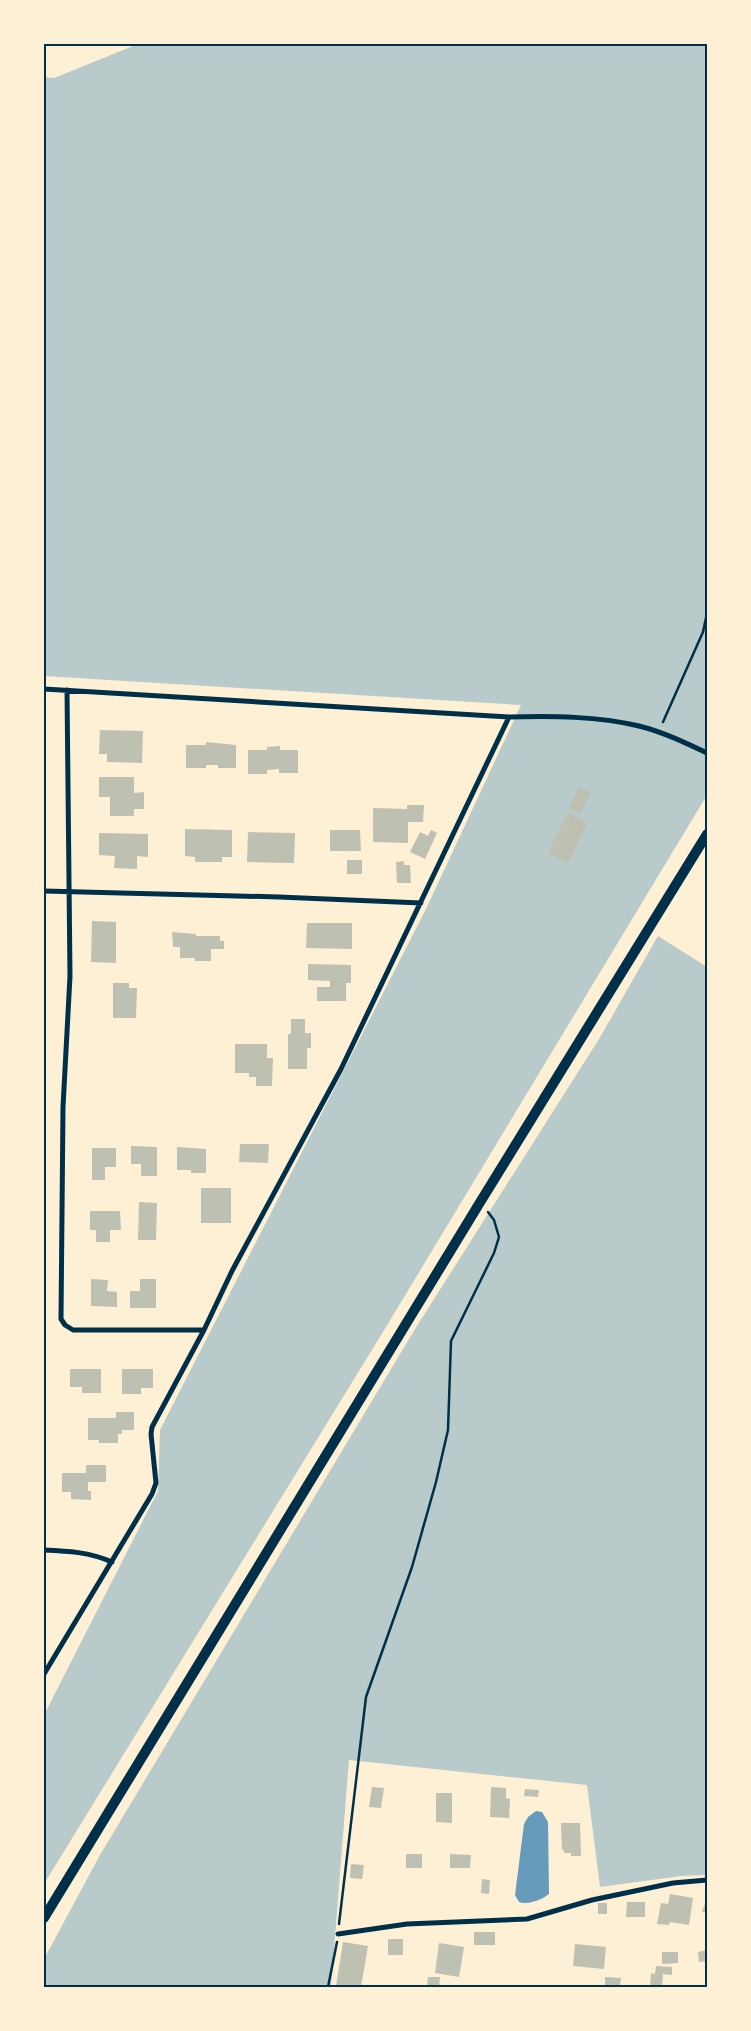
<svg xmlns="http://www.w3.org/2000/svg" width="751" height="2031" font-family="'Alegreya Sans',sans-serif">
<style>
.green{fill:#b9caca}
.water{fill:#669bbc}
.building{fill:#bec0b2}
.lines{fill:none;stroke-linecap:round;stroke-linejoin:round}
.path{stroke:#003049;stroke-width:2.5}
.minor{stroke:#003049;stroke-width:5}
.primary{stroke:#003049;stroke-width:10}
.neatline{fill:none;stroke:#003049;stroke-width:2}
</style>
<rect width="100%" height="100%" fill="#fdf0d5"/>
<path class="green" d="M138,44H707V795L386,1327L44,1884V1715L158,1491L160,1430L426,909L521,705L44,676V77L54,78Z
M658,936L707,967V1875L681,1876L600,1887L587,1785L349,1760L331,1987H44V1959L100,1855L415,1329L599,1039Z"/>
<path class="water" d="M536,1811L542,1812L548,1822L549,1894C541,1900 528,1905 519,1902L515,1895L524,1824L528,1817Z"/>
<path class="building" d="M100,730L143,731L142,763L107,762V754H99Z
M206,742L236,745V768H218V765H206V768H186V745H206Z
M280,746V750H298V773H279V769L267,770V774H248V750H267V747Z
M99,777H134V793L144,792V809H134V816H110V797H99Z
M579,787L591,792L580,814L569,808Z
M407,805H424L423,822H408V843L373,842V808L407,809Z
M568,813L587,823L568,863L548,853Z
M185,829L232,830V857H222V862H195V857L185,856Z
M330,830H360L361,851H330Z
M431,830L437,833L425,859L410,852L420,832L428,836Z
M248,832L295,833L294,863L247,862Z
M99,833L148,834V857L137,856V869L114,868L115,856L99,855Z
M347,860H362V874H347Z
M404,861V865H410L411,883H397L396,862Z
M92,921L116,922V963L91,962Z
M307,923H352V949L306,948Z
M172,932L196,934V936H220V941H224V949H211V961H195V958H180V947H173Z
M308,964L351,965V983H346V1001H317V987H330V981L308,980Z
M113,983H129V988H137L136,1018H113Z
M291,1019H305V1033H311V1048H307V1069H288V1034H291Z
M235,1044H267V1058H273L272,1086H256V1077H249V1073H235Z
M240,1144H269L268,1163L239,1162Z
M131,1146L157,1147V1176H141V1164H131Z
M177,1147L206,1149V1173H191V1170H177Z
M92,1148H116V1167H105V1180H92Z
M201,1188H231V1223H201Z
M139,1202L157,1203L156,1240H138Z
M90,1211H120L121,1230H110V1242H96V1230H90Z
M91,1279L108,1280L107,1291L117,1292V1307L91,1306Z
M140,1279H156V1308H130V1291H140Z
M70,1369H101V1393H82V1387H70Z
M122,1369H153V1388H141V1394H122Z
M116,1412H134V1430H122V1434H118V1443H99V1440H88V1418H116Z
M86,1465H106V1482H88V1491H91V1500L71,1499V1492H62V1473H86Z
M372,1787L384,1788L381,1808L369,1807Z
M491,1787L506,1788V1798L510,1799L509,1818L490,1817Z
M525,1789L539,1790L538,1797L524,1796Z
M436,1793H452V1823L436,1822Z
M561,1823H580L581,1856H571V1853H564V1850H562Z
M406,1854H422V1868H406Z
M450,1854L471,1855L470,1868H450Z
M351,1864L364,1865L362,1879L350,1878Z
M482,1879L490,1880L489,1894L481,1893Z
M670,1894L693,1898L689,1925L670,1922L669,1925L657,1924L661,1903L668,1904Z
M707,1898V1913L702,1912Z
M627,1902H645V1917H626Z
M598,1903H607V1914H598Z
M474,1932H495V1945H474Z
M388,1939H403V1955H388Z
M343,1942L368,1946L361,1987L336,1986Z
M439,1943L464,1947L459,1977L435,1973Z
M575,1944L606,1947L604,1969L573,1966Z
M707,1950V1961L699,1962L698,1952Z
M662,1952H678V1963L662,1964Z
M656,1966L672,1967V1975L663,1974L662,1987H650L651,1973L655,1974Z
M428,1977H440L439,1987H427Z
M605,1977L621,1978L620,1987L605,1986Z"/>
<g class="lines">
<path class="path" d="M663,722L703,632L707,613
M339,1924L366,1697L412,1567L436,1482L448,1430L451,1341L494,1253L499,1237L494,1220L488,1212
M328,1987L337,1942"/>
<path class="minor" d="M44,689L509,717C553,716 597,716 639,726C663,732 686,743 707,753
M67,690L70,976L63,1107L61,1319L65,1325L73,1330H204
M44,891L279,897L421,903
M44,1550C68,1551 89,1552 112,1562
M44,1674L152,1494L156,1483L151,1434L152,1427L204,1330L232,1271L341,1069L509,717
M338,1934L407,1924L527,1919L592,1900L673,1883L707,1880"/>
<path class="primary" d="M44,1918L479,1204L707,834"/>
</g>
<rect width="751" height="2031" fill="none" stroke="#fdf0d5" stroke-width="90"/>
<rect x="45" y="45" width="661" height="1941" class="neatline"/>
</svg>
